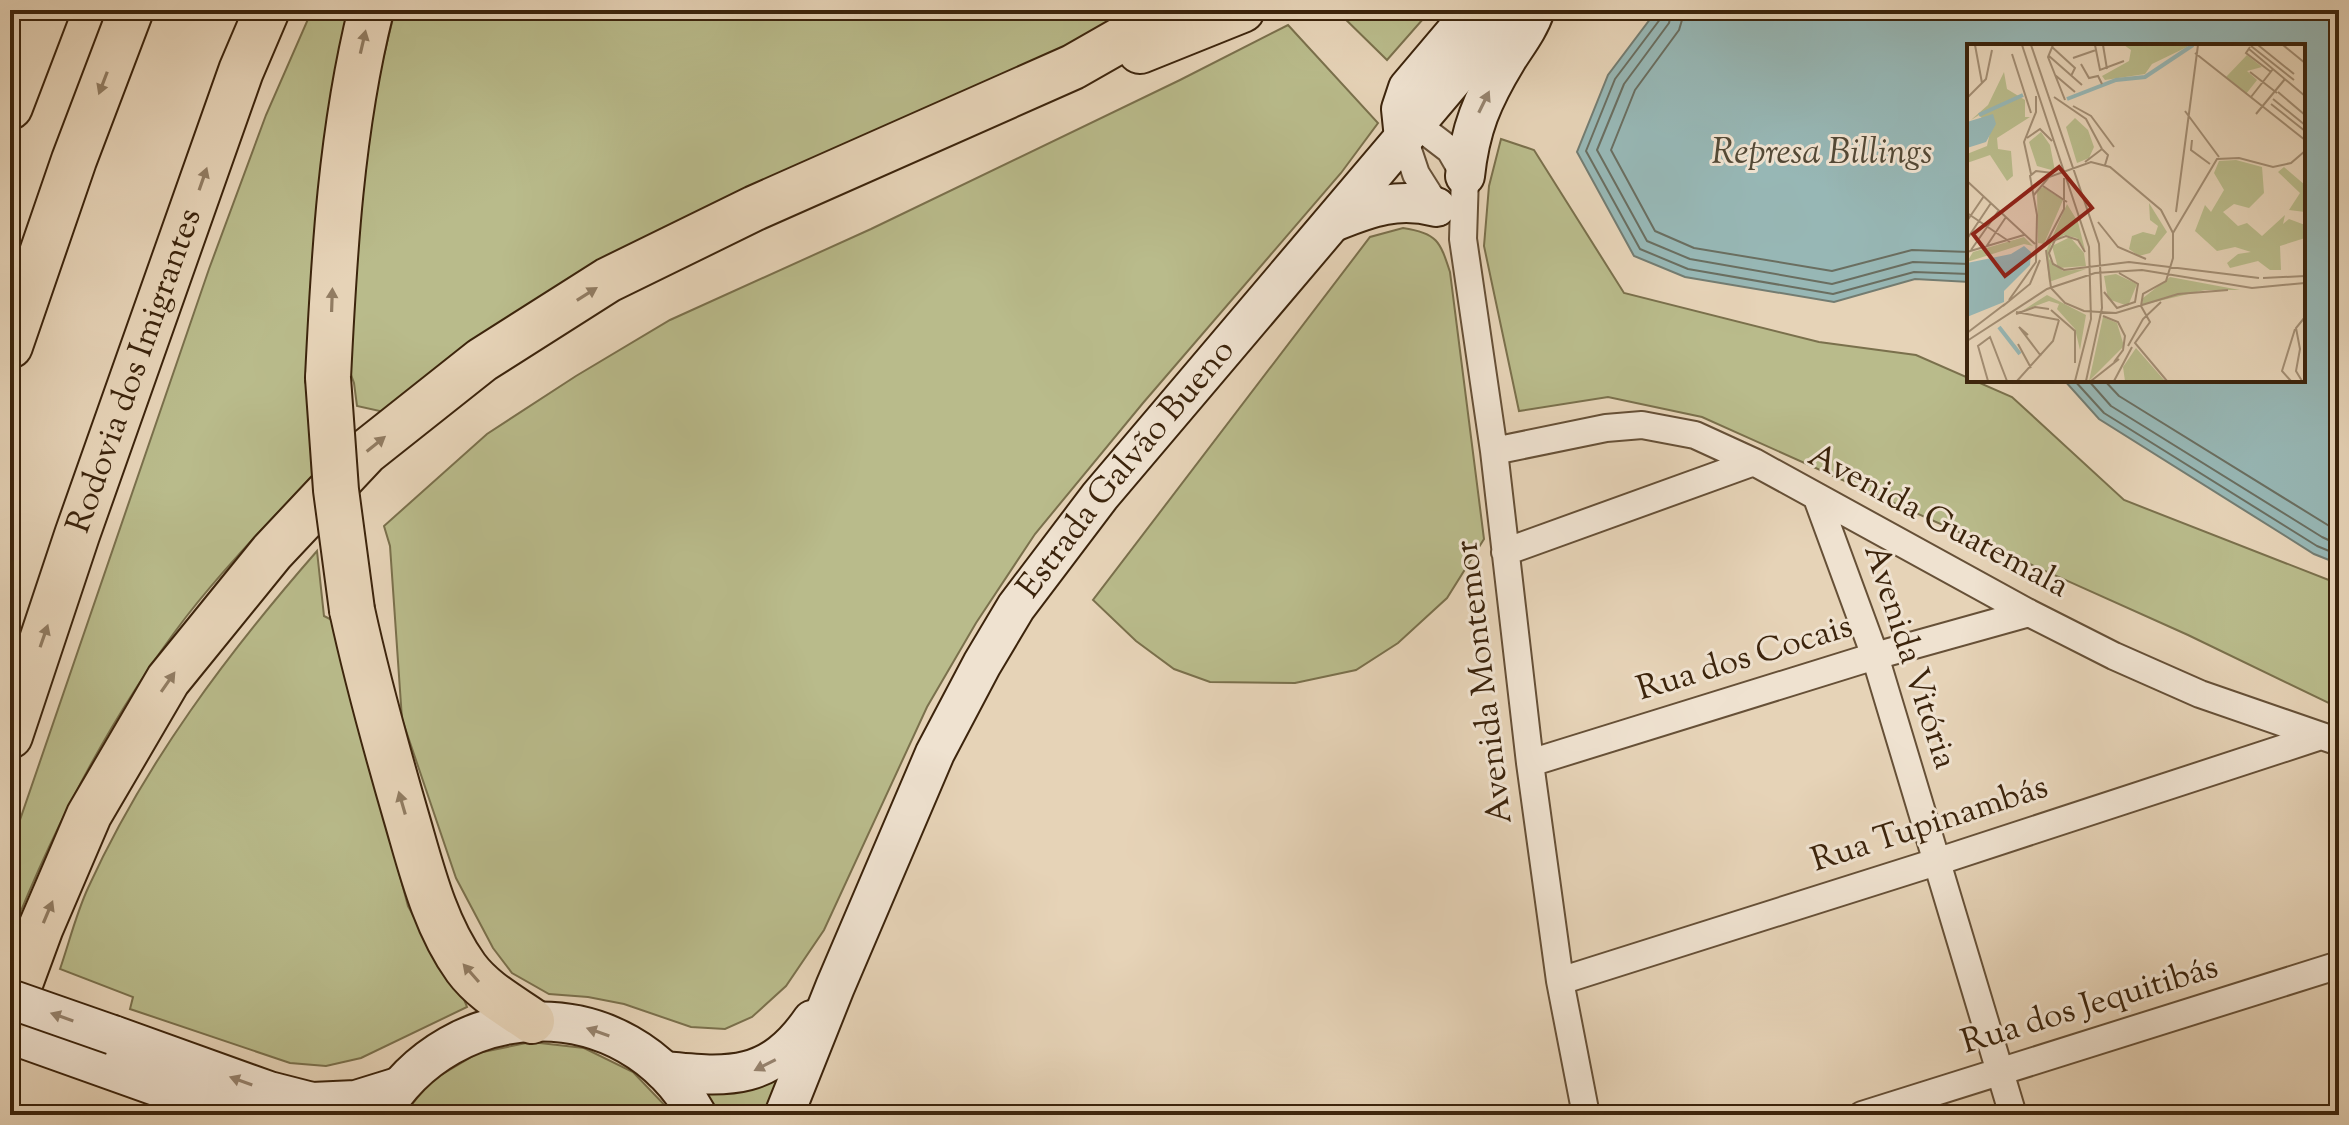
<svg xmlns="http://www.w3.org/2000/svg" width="2349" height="1125" font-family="'Sorts Mill Goudy',serif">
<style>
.green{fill:#b9bb8b;stroke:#7a704c;stroke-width:2}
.water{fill:#97b7b5;stroke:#737c71;stroke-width:2}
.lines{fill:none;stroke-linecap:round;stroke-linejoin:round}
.shore{stroke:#6a6e60;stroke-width:2}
.minor-casing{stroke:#665037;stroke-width:30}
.secondary-casing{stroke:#3c240c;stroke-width:42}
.motorway-casing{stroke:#3c240c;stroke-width:48}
.minor{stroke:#efe2d0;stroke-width:26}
.secondary{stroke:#efe2d0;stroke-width:38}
.motorway{stroke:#e6d3b7;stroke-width:44}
.secondary-bridge-casing{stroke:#3c240c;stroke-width:42;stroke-linecap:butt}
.motorway-bridge-casing{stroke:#3c240c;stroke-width:48;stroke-linecap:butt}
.secondary-bridge{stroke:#efe2d0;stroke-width:38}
.motorway-bridge{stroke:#e6d3b7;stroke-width:44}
.oneway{fill:#917c62}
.oneway2{fill:#96836e}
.labels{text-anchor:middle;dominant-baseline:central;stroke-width:6;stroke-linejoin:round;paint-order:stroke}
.street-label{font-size:34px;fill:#3c240c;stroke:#efe2d0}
.water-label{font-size:36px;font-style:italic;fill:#534936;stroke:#efe2d0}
.inset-river{fill:none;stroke:#97b7b5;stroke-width:4}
.inset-road{fill:none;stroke:#a28d73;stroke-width:2}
.view{fill:#8f2418;fill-opacity:0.15;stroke:#8f2418;stroke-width:4}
.inset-edge{fill:none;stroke:#3c240c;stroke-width:4}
</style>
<rect width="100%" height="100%" fill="#e6d3b7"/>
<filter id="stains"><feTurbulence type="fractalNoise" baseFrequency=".0025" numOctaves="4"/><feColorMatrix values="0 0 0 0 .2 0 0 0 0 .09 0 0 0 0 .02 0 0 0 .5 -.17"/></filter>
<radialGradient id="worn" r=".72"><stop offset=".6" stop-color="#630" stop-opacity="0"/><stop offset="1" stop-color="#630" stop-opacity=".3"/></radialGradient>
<path class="green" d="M312,10H361L310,410L312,476C269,522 225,567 186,617C111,715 55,824 10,938V849L209,269L266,115Z
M395,10H1144L384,412L357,406L354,383L350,372L353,254L374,96Z
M1336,10H1431L1387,60Z
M1288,25L1378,123L1341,173L1143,403L1035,534L976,623L927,707L824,930L786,986L752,1017L725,1029L691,1027L624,1004L588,997L549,994L512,973L493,948L456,878L402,719L390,546L384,526L487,434L576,376L670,320L871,229L1180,80Z
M1501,139L1534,150L1624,293L1819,342L1916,355L2012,397L2124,500L2339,584V708L2188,635L1702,417L1608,397L1519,411L1484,246L1489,186Z
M1403,228C1437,233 1440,241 1450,272L1484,539L1447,598L1398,643L1356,670L1295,683L1210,682L1174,669L1136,641L1093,600L1370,237Z
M317,551L324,616L332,620L408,906L434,953L461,992L467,1007L361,1058L326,1066L290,1063L130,1009L133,997L60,969C69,943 76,914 88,888C145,763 227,654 317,551Z
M531,1042L584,1048L633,1072L674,1115H403L431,1081L478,1053Z
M789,1063L772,1115H718L698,1085Z"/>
<path class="water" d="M1657,10H2339V564L2314,554L2099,419L2064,380H2303V46H1969V282L1915,279L1834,302L1685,277L1634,256L1577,152L1608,75Z"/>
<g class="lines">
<path class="shore" d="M1662,10L1661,18L1615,79L1586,151L1640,249L1688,269L1833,294L1914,272L1969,274
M1672,10L1669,23L1624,84L1597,150L1647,241L1690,259L1832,284L1913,262L1969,264
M1685,10L1679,30L1635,90L1611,150L1655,231L1694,248L1832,271L1912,250L1969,252
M2074,380L2104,413L2317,546L2339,555
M2088,380L2111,406L2322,537L2339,545
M2104,380L2119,396L2339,532"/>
<defs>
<path id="minor" d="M1416,124L1450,150L1465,176L1463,239L1494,451L1530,763L1560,981L1586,1115
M1404,138L1416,174L1440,212
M1494,451L1606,428L1642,425L1695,435L1754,462L2029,613L2114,656L2200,694L2339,742
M1817,498L1875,656L2013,1115
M1505,552L1754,462
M1530,763L1875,656L2029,613
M1560,981L1936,862L2321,736
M1862,1115L2339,965"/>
<g id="secondary">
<path d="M1404,138L1401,109L1408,88L1474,10"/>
<path d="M1465,176C1470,129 1482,100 1507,59C1517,43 1529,28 1535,10"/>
<path d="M1336,221C1370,207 1399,197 1436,207"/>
<path d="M10,1034L237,1115"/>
<path d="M113,1035L269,1091L312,1102L356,1100L398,1087"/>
<path d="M664,1071C730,1078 771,1080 812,1020"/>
<path d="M380,1115C451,993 627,988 697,1115"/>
<path id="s1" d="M784,1115L835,987L935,753L982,664L1016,607L1100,496L1512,10"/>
</g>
<g id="motorway">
<path d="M1140,51L1242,10"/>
<path d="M10,107L47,10"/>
<path d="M10,346L74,160L131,10"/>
<path d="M328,378C334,255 341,130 371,10"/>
<path d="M352,610C367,679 386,747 406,816C421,867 434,924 466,968C483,991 509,1005 532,1021"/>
<path id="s2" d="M10,736L77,535L241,71L267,10"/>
<path d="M10,1011L41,927L89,815L168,680L272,552L366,452L482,360L608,280L755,208L1073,67L1173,10"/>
</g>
</defs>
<use href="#minor" class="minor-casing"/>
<use href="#secondary" class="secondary-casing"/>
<use href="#motorway" class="motorway-casing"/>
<use href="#minor" class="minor"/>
<use href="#secondary" class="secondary"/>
<use href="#motorway" class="motorway"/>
<defs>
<path id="secondary-bridge" d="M10,999L113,1035"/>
<path id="motorway-bridge" d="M328,378L336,490L352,610"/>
</defs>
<use href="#secondary-bridge" class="secondary-bridge-casing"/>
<use href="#motorway-bridge" class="motorway-bridge-casing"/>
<use href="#secondary-bridge" class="secondary-bridge"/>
<use href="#motorway-bridge" class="motorway-bridge"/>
</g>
<defs><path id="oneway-solid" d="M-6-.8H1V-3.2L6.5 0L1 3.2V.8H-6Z" transform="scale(2)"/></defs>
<g class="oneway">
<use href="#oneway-solid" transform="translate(363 42) rotate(-77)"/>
<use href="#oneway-solid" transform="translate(103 83) rotate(111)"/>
<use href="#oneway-solid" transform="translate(203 179) rotate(-71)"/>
<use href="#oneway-solid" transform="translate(587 294) rotate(-32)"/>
<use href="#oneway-solid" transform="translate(332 300) rotate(-88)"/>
<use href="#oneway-solid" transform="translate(376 444) rotate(-39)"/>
<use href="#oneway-solid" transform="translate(44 636) rotate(-71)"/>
<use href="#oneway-solid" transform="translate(168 682) rotate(-55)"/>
<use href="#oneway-solid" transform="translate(402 803) rotate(-106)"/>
<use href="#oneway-solid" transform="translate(48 912) rotate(-67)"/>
<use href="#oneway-solid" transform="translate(471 973) rotate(-131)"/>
</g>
<g class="oneway2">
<use href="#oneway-solid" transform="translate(1484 102) rotate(-64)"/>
<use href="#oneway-solid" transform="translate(62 1017) rotate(-161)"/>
<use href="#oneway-solid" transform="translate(598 1032) rotate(-161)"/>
<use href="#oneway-solid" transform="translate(765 1065) rotate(153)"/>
<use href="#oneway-solid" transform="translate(241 1081) rotate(-160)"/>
</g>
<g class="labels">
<g class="street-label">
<text stroke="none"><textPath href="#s2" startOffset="386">Rodovia dos Imigrantes</textPath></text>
<text stroke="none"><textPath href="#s1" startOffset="736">Estrada Galvão Bueno</textPath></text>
<text transform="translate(1938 522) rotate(28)">Avenida Guatemala</text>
<text transform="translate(1909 657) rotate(72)">Avenida Vitória</text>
<text transform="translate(1745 659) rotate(-17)">Rua dos Cocais</text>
<text transform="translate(1485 682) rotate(-97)">Avenida Montemor</text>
<text transform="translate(1930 825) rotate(-18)">Rua Tupinambás</text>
<text transform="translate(2090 1006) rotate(-17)">Rua dos Jequitibás</text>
</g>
<g class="water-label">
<text x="1822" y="154">Represa Billings</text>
</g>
</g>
<g transform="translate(1967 44)">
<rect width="338" height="338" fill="#e6d3b7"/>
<path d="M157,1H220V3L185,20L178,30L138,36L135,32L162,17L164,6ZM280,11L295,23L280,27L290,36L279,50L259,33ZM37,28L40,45L58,56V73H63L30,94L31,105L44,107L46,132L40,137L23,111L0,119V110L20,102L24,84L12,71L4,76L21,61ZM108,74L121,86L127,103L122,114L110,119L99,83ZM74,88L83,101L88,127L70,122L62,98ZM269,116L295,123L297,149L282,164L267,160L256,168L271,182L280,179L295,192L318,171L316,180L322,175L338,181V194L313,202L314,226H303L291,217L263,224L260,219L271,210L284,208L268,203L250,207L228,187L238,161L244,168L257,146L247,129L252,117ZM317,123L338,141V168L322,166L333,149L311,128ZM76,143L96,156L77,200L71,199L70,146ZM182,159L200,188L183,209L172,212L162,205L165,192L176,188L188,191L191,182L183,176ZM100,160L111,178L118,206L110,194L97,191L84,200L82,215L96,227L119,225L82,238L79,207ZM57,193L66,202L57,200L0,218L6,208ZM103,193L117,209L119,222L91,224L85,202ZM149,230L170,240L161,262L141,255L137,232ZM203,233L273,246H238L175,261L176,254ZM80,251L119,271L113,306L108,285L90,265L92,260L82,257L55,267ZM136,273L150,279L157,302L122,337ZM169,304L198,337H158L156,323Z" fill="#b9bb8b"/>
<path d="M26,70L29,80L19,98L0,104V78ZM57,202L64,208L63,221L37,247V258L0,273V219L44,210Z" fill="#97b7b5"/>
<path class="inset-river" d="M100,55L149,36L178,33L226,1M12,71L56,51M32,283L53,310"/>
<path class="inset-road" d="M8,1L15,39M55,1L122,203L124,275L108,337M64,1L132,200L135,264L119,337M86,1L81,13L98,56M128,1L133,26L157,17M136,1L140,25M291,1L327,30M316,1L338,19M284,2L327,36M85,3L108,24L104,32M283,3L279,9L304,28M282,5L338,52M228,9L338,96M45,10L64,69M82,12L115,41M106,14L129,6M114,20L122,34L131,32L135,40M283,28L310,49M88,31L108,48M311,48L338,71M87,53L119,75L135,105M284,53L306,25M0,54L19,35L25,6M306,55L338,81M304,60L338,87M106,62L124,72L147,103M218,67L252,113M289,70L318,35M60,94L73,85L85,97M225,96L224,106L243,120M118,118L135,105L141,111L138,121M64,130L57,98L69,68V52M0,137L68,200M76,142L100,158M66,152L82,133L124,118L143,123L194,166L206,189V214L199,237L176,250L174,262L183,278L168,299L200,337M209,168L231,1M0,169L43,198M0,177L17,152M131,178L151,203L179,215M206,189L250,115L272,114L306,123L324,119L338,107M0,195L24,159M78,201L97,165V134M19,203L39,173M4,206L32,166M79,206L84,244L98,259L117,267L149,269L211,250L261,246M0,208L57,191M118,208L111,196L99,192L88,196L82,209L86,220L97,226L162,218L292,234M296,234L338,232M137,248L150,264L168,258L171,240L152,229M42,256L69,218L70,171L63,132L69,127L86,129M36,262L63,240L73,216M84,266L108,287V319M49,268L92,276M49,270L68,263L82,265M136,272L151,278L158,292L156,306L147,318M0,289L38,260M61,291L52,283L74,312M0,297L80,245L128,229L175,226L285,244L338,239M51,300L64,324M161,302L176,275L194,258M21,337L11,302L23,293L40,337M50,337L86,297L92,276M124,337L152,315M147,337L165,303M324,337L315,327L328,285M335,337L329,327L333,305L329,284L338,273"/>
<path class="view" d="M92,123L125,164L38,232L6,190Z"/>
<rect width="338" height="338" class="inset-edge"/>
</g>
<rect width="2349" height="1125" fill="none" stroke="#e6d3b7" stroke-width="40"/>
<rect x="12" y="12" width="2325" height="1101" fill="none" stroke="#3c240c" stroke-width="4"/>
<rect x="20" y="20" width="2309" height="1085" fill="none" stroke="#3c240c" stroke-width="2"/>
<rect width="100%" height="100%" filter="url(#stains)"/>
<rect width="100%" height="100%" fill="url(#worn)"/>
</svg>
